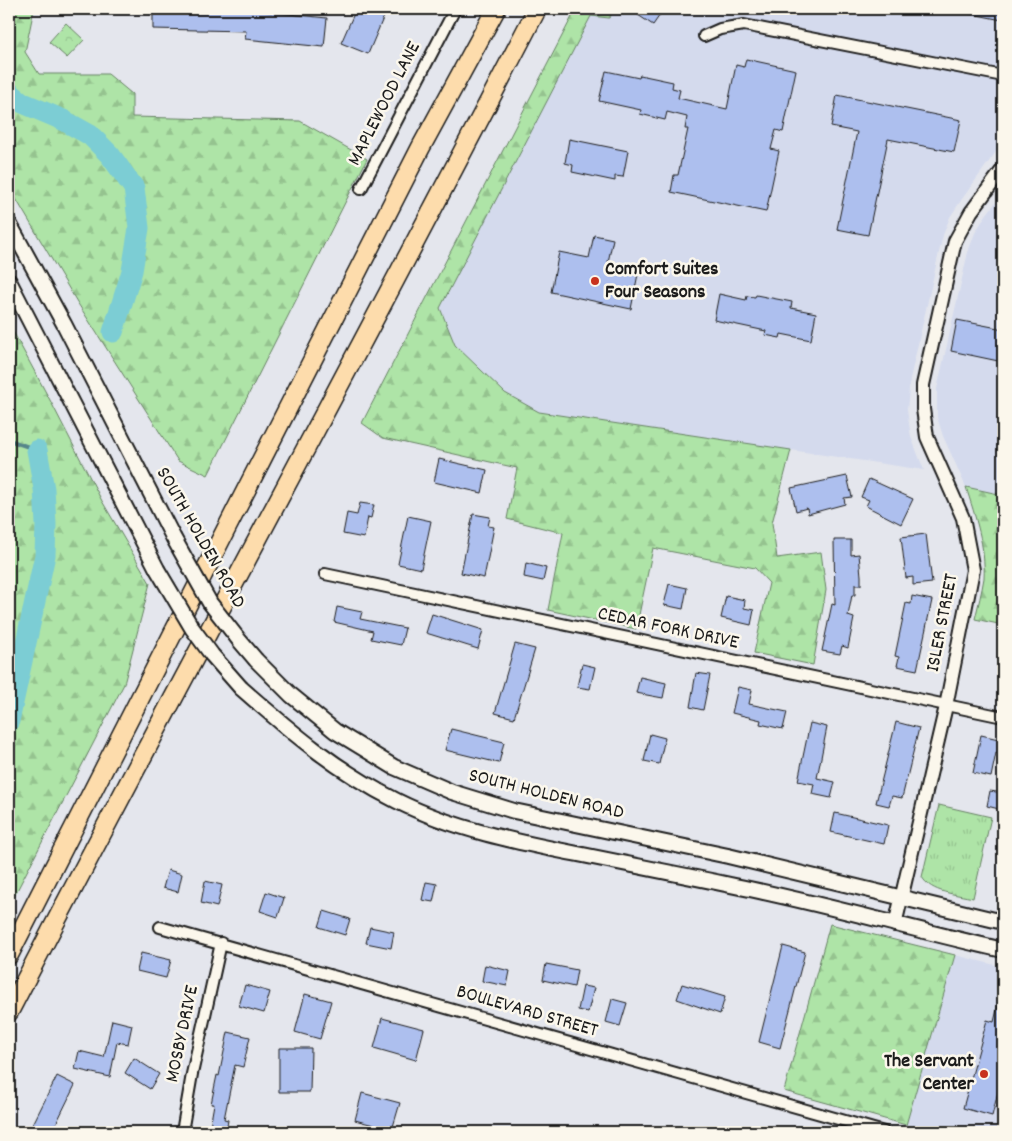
<svg xmlns="http://www.w3.org/2000/svg" width="1012" height="1141" font-family="Dekko,sans-serif">
<style>
.built{fill:#d4daed}
.grass{fill:url(#grass-tufts);stroke:#658062}
.forest{fill:url(#forest-firs);stroke:#658062}
.park{fill:url(#park-crowns);stroke:#658062}
.lines{fill:none;stroke-linecap:round;stroke-linejoin:round}
.stream{stroke:#56868a;stroke-width:4}
.river{stroke:#7ccdd4;stroke-width:21}
.building{fill:#adbfee;stroke:#1c1c1c}
.minor-casing{stroke:#1c1c1c;stroke-width:14}
.tertiary-casing{stroke:#1c1c1c;stroke-width:16}
.secondary-casing{stroke:#1c1c1c;stroke-width:18}
.motorway-casing{stroke:#1c1c1c;stroke-width:21}
.minor{stroke:#fbf7ec;stroke-width:10}
.tertiary{stroke:#fbf7ec;stroke-width:12}
.secondary{stroke:#fbf7ec;stroke-width:14}
.motorway{stroke:#fddcac;stroke-width:18}
.secondary-bridge-casing{stroke:#1c1c1c;stroke-width:18;stroke-linecap:butt}
.secondary-bridge{stroke:#fbf7ec;stroke-width:14}
.poi-dot{fill:#c8321e;stroke:#fbf7ec;stroke-width:2}
.labels{text-anchor:middle;dominant-baseline:central;stroke-width:5;stroke-linejoin:round;paint-order:stroke}
.street-label{font-size:20px;fill:#1c1c1c;stroke:#fbf7ec}
.poi-label{font-size:20px;font-weight:bold;fill:#1c1c1c;stroke:#fbf7ec;text-anchor:start}
</style>
<defs>
<pattern id="grass-tufts" width="24" height="20" patternUnits="userSpaceOnUse" patternTransform="scale(1.25)"><rect width="24" height="20" fill="#aee4a7"/><path d="M3 7l-1-3M5 7V3M7 7l1-3M15 17l-1-3M17 17v-4M19 17l1-3" fill="none" stroke="#95c38f"/></pattern>
<pattern id="forest-firs" width="22" height="20" patternUnits="userSpaceOnUse" patternTransform="scale(1.25)"><rect width="22" height="20" fill="#aee4a7"/><path d="M5 1l3.5 6h-7zM16 11l3.5 6h-7z" fill="#95c38f"/></pattern>
<pattern id="park-crowns" width="20" height="18" patternUnits="userSpaceOnUse" patternTransform="scale(1.25)"><rect width="20" height="18" fill="#aee4a7"/><path d="M2 6a3 3 0 1 1 6 0M12 15a3 3 0 1 1 6 0" fill="none" stroke="#95c38f"/></pattern>
</defs>
<rect width="100%" height="100%" fill="#e4e6ed"/>
<filter id="ink" filterUnits="userSpaceOnUse"><feTurbulence type="fractalNoise" baseFrequency=".02" numOctaves="2"/><feDisplacementMap in="SourceGraphic" scale="10" xChannelSelector="R" yChannelSelector="G"/><feConvolveMatrix kernelMatrix="1 2 1 2 8 2 1 2 1" color-interpolation-filters="sRGB"/></filter>
<g filter="url(#ink)">
<path class="built" d="M615,9H1003V142L962,199L950,217L943,235L910,379L907,410L911,437L924,470L539,412L505,393L455,345L440,307L591,15L609,18Z
M1003,193V495L966,487L943,436L937,417V389L968,252L975,233L986,215Z
M955,955L1003,967V1132H930L906,1125Z"/>
<path class="grass" d="M939,805L991,817L973,898C956,894 931,893 922,877Z"/>
<path class="forest" d="M9,9H34L25,52L39,74H108L132,94V117L300,121L367,159L208,475L178,461L77,302L9,187Z
M576,9H615L609,18L591,16L440,308L455,345L505,393L539,412L791,450L772,523L777,558L821,552L826,590L813,665L754,653L769,583L755,568L653,548L636,629L548,610L563,533L507,519L517,468L383,438L362,423Z
M9,324L51,402L102,501L150,583L124,684L9,906Z
M966,487L1003,495V625L975,619C978,606 982,591 984,578C986,547 975,516 966,487Z
M830,924L955,955L906,1125L784,1091Z"/>
<path class="park" d="M66,23L84,40L67,58L49,42Z"/>
<g class="lines">
<path class="stream" d="M9,440L37,450"/>
<path class="river" d="M9,92L23,103L63,120L90,135L110,155L134,188L139,228L132,271L113,332
M9,721L45,555L46,524L44,489L37,450"/>
</g>
<path class="building" d="M153,9H240L327,18L324,47L245,39L246,31L153,29Z
M356,9H387L368,54L341,43Z
M629,9H664L653,25Z
M967,9H1003L1002,20L967,13Z
M746,59L796,70L783,132L776,130L771,149L779,151L766,212L671,192L674,175H678L688,129H685L687,117L667,112L665,120L640,114L641,110L599,101L606,71L639,78L640,75L673,82L672,88L680,90L678,98L727,109L736,65L744,67Z
M837,95L961,120L954,152L888,139L868,235L837,229L857,132L831,127Z
M569,139L628,151L623,177L615,176V181L572,172L573,165L565,163Z
M594,235L613,239L608,262L639,269L631,309L551,292L559,252L589,258Z
M719,294L746,300L747,296L755,297L756,295L792,302L791,308L816,313L811,340L781,334L780,338L765,335L766,331L714,320Z
M957,320L1003,329V362L951,351Z
M439,459L487,470L482,493L434,482Z
M847,476L852,497L844,498L845,504L808,514L807,508L796,511L791,488Z
M869,479L913,499L901,524L866,506L869,500L861,497Z
M360,503L374,505L371,518L368,517L364,538L343,534L347,513L357,515Z
M473,514L490,517L488,526L494,527L484,578L461,573Z
M408,516L431,521L421,569L398,564Z
M926,534L932,583L913,585V577L906,578L901,537Z
M834,540H851V555L859,554L861,576V585H855V595H852L848,616L854,618L848,648L842,646L840,654L822,651L832,604L835,605Z
M526,563L546,568L543,581L524,577Z
M669,584L687,588L683,609L664,605Z
M726,596L745,600L744,608L754,610L751,625L721,618Z
M912,596L932,600L917,670L897,666L899,657L895,656L906,603L911,604Z
M337,607L362,612L360,619L405,628L401,645L371,639L373,631L334,622Z
M432,614L483,630L478,649L426,633Z
M515,644L535,649L514,718L495,713Z
M582,664L595,667L590,689L577,687Z
M696,673L710,675L703,710L690,707Z
M640,677L666,683L663,698L636,693Z
M738,687L752,690L749,704L787,712L783,729L760,724L761,720L732,713Z
M896,722L919,728L902,798L892,796L889,806L876,803Z
M810,723L827,727L817,778L835,782L831,798L812,794L814,784L798,781Z
M451,729L504,742L499,763L445,750Z
M650,734L665,738L659,764L644,761Z
M981,735L1003,740V755L996,753L991,777L973,773Z
M990,791L1003,793V810L987,806Z
M835,813L888,825L884,844L831,832Z
M168,870L182,874L178,892L163,888Z
M205,881L222,885L217,907L201,903Z
M426,882L437,884L433,902L422,900Z
M266,892L284,898L278,917L260,911Z
M324,911L350,919L345,935L319,927Z
M370,927L394,932L391,948L366,943Z
M783,946L805,952L780,1048L759,1042Z
M141,953L171,960L166,978L137,971Z
M546,964L577,970L574,987L543,980Z
M485,965L510,971L507,986L482,981Z
M682,984L725,997L720,1014L677,999Z
M245,985L270,992L264,1013L239,1006Z
M583,986L594,988L588,1012L578,1010Z
M305,994L331,1001L320,1039L295,1032Z
M1000,997L1003,998V1072L992,1116L963,1108L987,1020L994,1022Z
M612,999L627,1003L620,1026L606,1022Z
M382,1018L424,1029L416,1060L374,1048Z
M112,1020L132,1025L128,1044L117,1042L110,1077L75,1069L79,1051L104,1057Z
M228,1032L250,1037L243,1067L235,1065L224,1119L228,1120L226,1132H209L214,1104H211L217,1075L219,1076Z
M279,1048H311L310,1092H279Z
M134,1058L159,1074L150,1089L125,1073Z
M57,1076L75,1085L52,1132H45L32,1126Z
M362,1093L400,1103L392,1130L355,1120Z"/>
<g class="lines">
<defs>
<path id="minor" d="M704,36L720,29L744,25L1003,76
M361,189L455,9
M325,574L1003,717
M160,927L884,1132
M182,1132L192,1074L221,943"/>
<path id="tertiary" d="M895,925L946,706L973,570L963,518L927,437L923,409V385L955,241L971,212L1003,169"/>
<path id="secondary" d="M9,223L64,324L173,537
M9,281L157,569
M256,660L291,695L335,731L394,767L452,792L514,811L728,856L1003,922
M241,688C291,732 337,771 397,801C453,829 517,842 578,854C631,865 683,875 735,886C825,904 914,930 1003,950"/>
<path id="motorway" d="M9,955L421,147L496,9
M9,1012C182,676 364,344 537,9"/>
</defs>
<use href="#minor" class="minor-casing"/>
<use href="#tertiary" class="tertiary-casing"/>
<use href="#secondary" class="secondary-casing"/>
<use href="#motorway" class="motorway-casing"/>
<use href="#minor" class="minor"/>
<use href="#tertiary" class="tertiary"/>
<use href="#secondary" class="secondary"/>
<use href="#motorway" class="motorway"/>
<defs>
<path id="secondary-bridge" d="M173,537L210,603L239,640L256,660
M157,569L192,628L212,655L241,688"/>
</defs>
<use href="#secondary-bridge" class="secondary-bridge-casing"/>
<use href="#secondary-bridge" class="secondary-bridge"/>
</g>
</g>
<g class="poi-dot">
<circle cx="595" cy="281" r="5"/>
<circle cx="984" cy="1074" r="5"/>
</g>
<g class="labels">
<g class="street-label">
<text transform="translate(385 104) rotate(-63)">MAPLEWOOD LANE</text>
<text transform="translate(200 538) rotate(60)">SOUTH HOLDEN ROAD</text>
<text transform="translate(943 623) rotate(-79)">ISLER STREET</text>
<text transform="translate(668 629) rotate(12)">CEDAR FORK DRIVE</text>
<text transform="translate(546 795) rotate(14)">SOUTH HOLDEN ROAD</text>
<text transform="translate(527 1012) rotate(16)">BOULEVARD STREET</text>
<text transform="translate(183 1034) rotate(-78)">MOSBY DRIVE</text>
</g>
<g class="poi-label">
<text x="605" y="270">Comfort Suites<tspan x="605" dy="23">Four Seasons</tspan></text>
<text x="974" y="1062" text-anchor="end">The Servant<tspan x="974" dy="23">Center</tspan></text>
</g>
</g>
<rect width="1012" height="1141" fill="none" stroke="#fbf7ec" stroke-width="30"/>
<rect x="15" y="15" width="982" height="1111" fill="none" stroke="#1c1c1c" stroke-width="2" filter="url(#ink)"/>
</svg>
